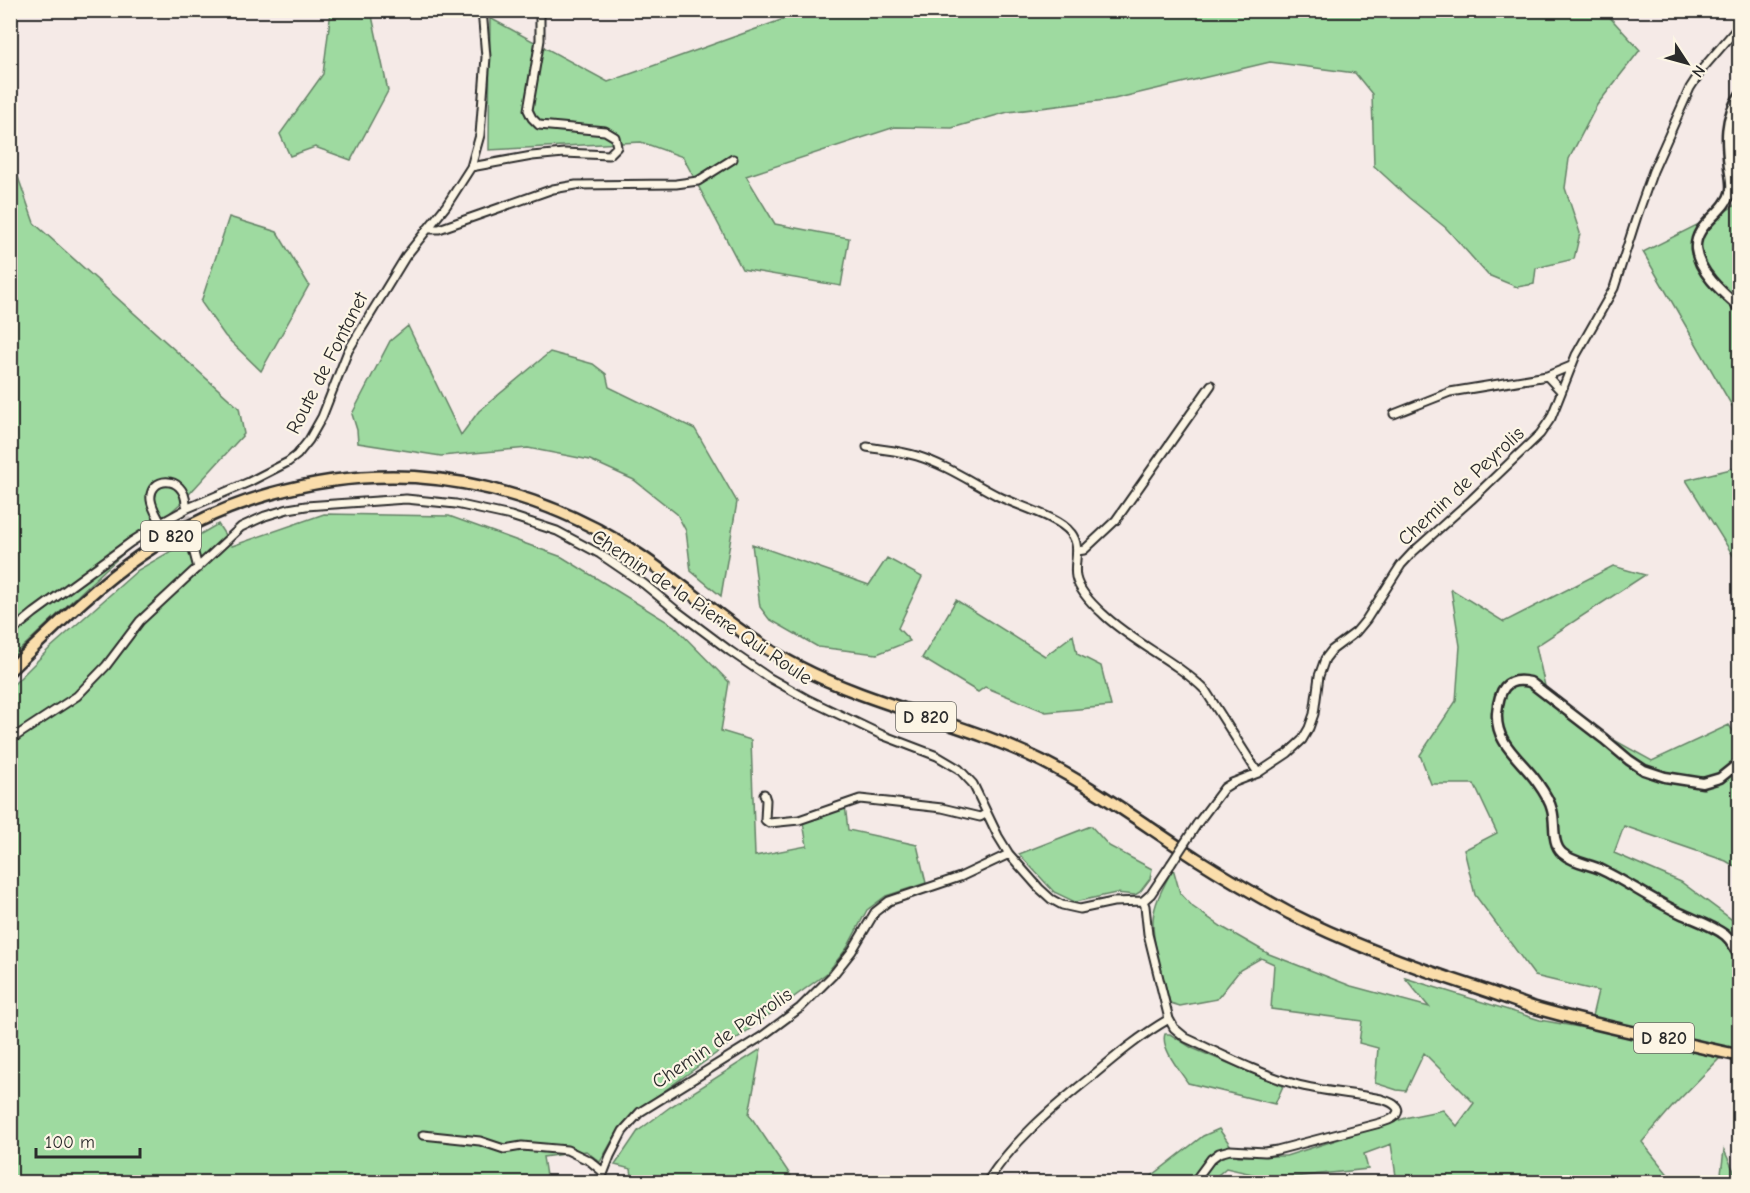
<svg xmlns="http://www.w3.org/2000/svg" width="1750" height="1193" font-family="'Comic Neue',sans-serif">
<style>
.green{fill:#9edaa0;stroke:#648266;stroke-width:1.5}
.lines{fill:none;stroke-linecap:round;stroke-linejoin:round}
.minor-tunnel{stroke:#cdc4c1;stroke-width:7;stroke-dasharray:7 3.5;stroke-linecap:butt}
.minor-casing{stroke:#2b2b2b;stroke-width:11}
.tertiary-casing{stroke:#2b2b2b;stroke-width:13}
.primary-casing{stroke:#2b2b2b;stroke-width:15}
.minor{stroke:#fcf5e5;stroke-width:7}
.tertiary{stroke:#fcf5e5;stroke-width:8}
.primary{stroke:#faddab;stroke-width:10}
.minor-bridge-casing{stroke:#2b2b2b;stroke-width:11;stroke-linecap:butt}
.minor-bridge{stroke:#fcf5e5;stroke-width:7}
.labels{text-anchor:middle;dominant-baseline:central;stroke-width:4.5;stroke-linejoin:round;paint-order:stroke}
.shield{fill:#fcf5e5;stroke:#6a6863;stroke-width:1.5}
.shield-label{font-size:18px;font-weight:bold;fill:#2b2b2b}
.street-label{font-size:20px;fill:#2b2b2b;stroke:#fcf5e5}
</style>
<rect width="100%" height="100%" fill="#f5eae7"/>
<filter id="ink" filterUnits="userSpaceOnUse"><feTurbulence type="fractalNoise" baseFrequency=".0167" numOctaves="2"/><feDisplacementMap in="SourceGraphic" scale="12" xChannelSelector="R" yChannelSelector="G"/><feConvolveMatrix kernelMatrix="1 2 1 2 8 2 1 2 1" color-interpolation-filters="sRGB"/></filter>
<g filter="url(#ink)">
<path class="green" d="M809,10L1604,11L1640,50L1597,105L1569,159L1565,188L1580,233L1574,259L1536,268L1534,284L1517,287L1488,275L1446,228L1409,198L1374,166L1372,94L1355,73L1270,62L1114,99L1008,112L952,128L895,127L746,176L775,224L849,238L841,286L742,269L683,157L641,142L489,150L490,18L608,82Z
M331,11H371L388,91L351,160L315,147L290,156L280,134L323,74Z
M1739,106V418L1643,252L1733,207C1735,203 1738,198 1738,194C1741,167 1722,130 1739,106Z
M10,154L34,223L239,408L244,434L181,503L106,569L11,658Z
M229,217L277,232L309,285L261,371L225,336L201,302Z
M408,326L461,435L479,411L550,352L593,364L606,374L609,387L695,429L737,502L721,596L691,571L686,531L677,514L634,480L590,460L528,448L441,456L358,443L357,430L352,414L390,341Z
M1739,467H1740L1739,565L1686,480Z
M324,514L449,516L562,557L674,626L729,682L721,731L751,740L755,856L807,846L803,822L845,805L848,830L917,845L926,883L886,896L867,910L847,948L827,973L638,1110L619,1129L600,1162L586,1151L543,1157L547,1182H11V687L49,649L138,570L218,524L232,546Z
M752,544L869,585L887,558L922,577L898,628L910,641L877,654L818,647L769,619L760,607Z
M1613,566L1645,575L1536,646L1549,704L1652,761L1729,725L1739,740V869L1726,861L1624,826L1614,853L1681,882L1739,925V1055L1719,1059L1673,1106L1642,1142L1674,1182H1397L1391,1144L1364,1154L1368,1169L1274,1179L1226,1168L1210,1182H1144L1203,1136L1219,1129L1238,1156H1286L1409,1117L1443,1110L1457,1126L1474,1103L1424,1053L1406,1091L1397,1090L1375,1083L1378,1048L1359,1043L1362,1021L1271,1009L1274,964L1261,958L1240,970L1217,999L1180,1006L1170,1003C1164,979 1152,944 1153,920C1154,902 1165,884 1173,868L1180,893L1193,907L1222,927L1269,954L1351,986L1429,1007L1405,978L1540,1020L1589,1029L1598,991L1535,976L1475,895L1464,850L1497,833L1474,784H1431L1420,755L1456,701L1460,646L1451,589L1504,622Z
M956,600L1045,656L1073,635L1077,654L1101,666L1111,706L1046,712L985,687L978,692L922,658Z
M1091,826L1109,846L1152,869L1150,879L1140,892L1135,895L1116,893L1075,902L1054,892L1019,854Z
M1165,1034H1170L1192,1048L1283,1086L1275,1104L1188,1083C1180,1071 1160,1047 1165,1034Z
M761,1049L749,1114L795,1182H633L631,1169L615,1165L638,1131L670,1107Z
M1724,1150L1739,1182H1720Z"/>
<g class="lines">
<path class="minor-tunnel" d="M186,505L190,538"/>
<defs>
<path id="minor" d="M471,167L532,156L564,153L609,155L617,147L615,137L605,131L539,125L532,118L528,110L540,40V10
M427,229H439L553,189L576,185L676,184L698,181L733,159
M1547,376L1561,391
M1394,414L1450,392L1547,376L1571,366
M867,447C884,450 901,451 917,456C946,465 971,482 998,496C1018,506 1059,517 1071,533C1082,547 1073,562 1076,577C1079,591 1093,605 1103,614C1133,643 1175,660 1205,690L1258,773
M161,523C157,515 152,508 151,500C148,477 184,473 186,504
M190,538L198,568
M1077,551L1084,550L1116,520L1211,385
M10,635L18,626L34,613L131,542L161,523L188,508L249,482L288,462L297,455L309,440L322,417L348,351L406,256L446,206L471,167L480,135L486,57L482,10
M10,740L77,696L106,666L140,621L241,527L265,516L288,509L306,506L406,499L456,504L511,516L557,531L600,554L644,584L678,612L730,651L768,677L809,700L882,735L937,756L959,769L973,784L998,836L1009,854L1039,888L1051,899L1062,905L1080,909L1113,902L1143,901L1151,894L1171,864
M764,794L766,800L765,820L769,823L799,820L860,799L942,808L980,817L987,813
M1197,824L1224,788L1232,783L1258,773L1288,753L1302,740L1309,728L1314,714L1319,676L1325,659L1332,650L1356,632L1366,620L1401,565L1413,552L1471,500L1540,434L1551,418L1576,355L1614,288L1637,216L1653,171L1690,88L1703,68L1740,25
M1143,901L1145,906L1148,934L1169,1019L1174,1028L1186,1038C1221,1054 1257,1073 1295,1084C1323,1092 1352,1093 1381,1099C1388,1101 1403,1106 1396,1115C1393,1120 1385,1121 1380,1123L1277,1150L1265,1152L1230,1150L1219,1153L1211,1159L1194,1182
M423,1135L480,1141L504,1149L522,1146L567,1150L590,1161L603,1172
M600,1182L610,1156L623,1131L640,1112L761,1037L800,1008L833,975L852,951L875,912L889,901L960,877L1009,854
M987,1182C1014,1140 1052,1108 1091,1077C1116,1056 1141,1035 1169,1019"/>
<path id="tertiary" d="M1740,95C1724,118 1726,141 1729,167C1730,174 1732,183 1731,190C1726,214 1694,223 1696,249C1699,273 1723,293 1740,308
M1740,762L1720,778L1703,783L1665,777L1644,770L1629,760L1604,739L1530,682C1505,676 1499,691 1497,713C1495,744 1521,759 1537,782C1542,789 1550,801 1552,810C1556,823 1551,843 1562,853C1572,862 1588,864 1600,869C1627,882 1652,900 1680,913C1695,920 1712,925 1725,935C1732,941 1736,949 1740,958"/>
<path id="primary" d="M10,670C52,630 93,588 141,555C220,500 319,472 415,477C494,482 576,511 641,556C694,592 741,637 799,667C876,707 964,722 1042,761C1097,789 1146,826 1197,859C1227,878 1258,896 1289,913C1350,944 1413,967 1478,988C1496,994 1514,1001 1532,1007C1600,1027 1671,1040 1740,1056"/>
</defs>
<use href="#minor" class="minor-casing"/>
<use href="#tertiary" class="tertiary-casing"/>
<use href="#primary" class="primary-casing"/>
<use href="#minor" class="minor"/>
<use href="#tertiary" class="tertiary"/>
<use href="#primary" class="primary"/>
<defs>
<path id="minor-bridge" d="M1171,864L1197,824"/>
</defs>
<use href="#minor-bridge" class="minor-bridge-casing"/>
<use href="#minor-bridge" class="minor-bridge"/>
</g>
</g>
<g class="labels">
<g class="shield">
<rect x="141" y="521" width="60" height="30" rx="4.5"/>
<rect x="896" y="702" width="60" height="30" rx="4.5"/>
<rect x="1634" y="1023" width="60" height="30" rx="4.5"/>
</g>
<g class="shield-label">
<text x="171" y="536">D 820</text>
<text x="926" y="717">D 820</text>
<text x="1664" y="1038">D 820</text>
</g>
<g class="street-label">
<text transform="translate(327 363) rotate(-63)">Route de Fontanet</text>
<text transform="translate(1461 486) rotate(-43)">Chemin de Peyrolis</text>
<text transform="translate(702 607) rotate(34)">Chemin de la Pierre Qui Roule</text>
<text transform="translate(722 1038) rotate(-34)">Chemin de Peyrolis</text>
</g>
</g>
<rect width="1750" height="1193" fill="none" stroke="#fcf5e5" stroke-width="36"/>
<rect x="18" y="18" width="1714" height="1157" fill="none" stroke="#2b2b2b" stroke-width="2" filter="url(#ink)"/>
<g transform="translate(1687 63) rotate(126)" stroke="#fcf5e5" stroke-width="4.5" paint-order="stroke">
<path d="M0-4.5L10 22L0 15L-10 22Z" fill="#2b2b2b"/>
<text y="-9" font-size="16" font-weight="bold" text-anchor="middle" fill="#2b2b2b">N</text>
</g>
<path d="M36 1148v9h104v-9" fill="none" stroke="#2b2b2b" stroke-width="3"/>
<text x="45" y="1148" font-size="18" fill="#2b2b2b" stroke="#fcf5e5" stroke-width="4.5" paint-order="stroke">100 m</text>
</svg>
